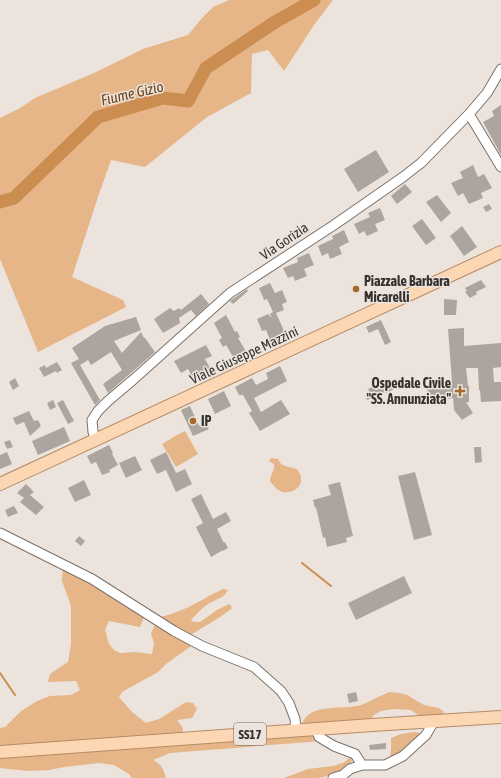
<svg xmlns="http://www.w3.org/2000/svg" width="501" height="778" font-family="'Asap Condensed',sans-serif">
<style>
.green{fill:#e6b588}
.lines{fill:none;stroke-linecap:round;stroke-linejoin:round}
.stream{stroke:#cb8e50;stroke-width:2}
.river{stroke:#cb8e50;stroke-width:13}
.building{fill:#aca59f}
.minor-casing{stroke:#7a736d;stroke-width:11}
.major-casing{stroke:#b58b64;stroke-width:14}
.minor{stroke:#fff;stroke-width:9}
.major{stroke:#fdd7b3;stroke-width:12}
.poi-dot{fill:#a56a2b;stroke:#ebe3dc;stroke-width:1.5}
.labels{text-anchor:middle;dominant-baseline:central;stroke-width:3;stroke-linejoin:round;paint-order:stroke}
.shield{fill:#ebe3dc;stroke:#6b6663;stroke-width:1}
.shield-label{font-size:13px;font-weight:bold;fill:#34312f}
.street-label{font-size:14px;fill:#34312f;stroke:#ebe3dc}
.poi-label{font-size:14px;font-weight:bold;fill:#34312f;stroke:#ebe3dc;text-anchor:start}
.water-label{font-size:15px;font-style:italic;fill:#6d4415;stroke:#ebe3dc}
</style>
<rect width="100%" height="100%" fill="#ebe3dc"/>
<path class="green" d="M229,0H333L314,25L284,71L268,50L252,54L251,93L207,117L145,167L111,160L98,197L72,277L123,300L126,307L38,352L0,259V118L20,108L35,98L94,73L143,49L188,35L202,18L213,7Z
M185,431L198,454L176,467L162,444L177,435Z
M271,458L278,459L281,464L285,466L297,469C299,472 301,475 301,478C303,489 288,495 280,491C276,489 273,485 270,481C270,475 275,471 274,464L269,461Z
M63,568L87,578L145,615L140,627L109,621L105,630L109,644L114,650L120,653L135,652L152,654L154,643L151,633L156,622L194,644L166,664L158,672L122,692L119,697L132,712L146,723L159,719L186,702L193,703L197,709L192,718L177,720L183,728L182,735L0,749V728L5,727L20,712L37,701L50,696L71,695L80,690L76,681L48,682L50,674L68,662L71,644V606L62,581Z
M223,589L228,590C223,599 218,598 210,603C205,605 194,616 191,621L196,622H200L217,610L225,606L230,604L232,608L231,609L220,617L189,636L156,618C166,616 175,613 184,609C197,604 209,595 223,589Z
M389,692L399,693L407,695L424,705L439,708L443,711L445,717L422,718L411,710L393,709L381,711L374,715L369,721L301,726C309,701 342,711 361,705C367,703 372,700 378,697C382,695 386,694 389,692Z
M414,732L420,733C418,744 398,754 389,761L391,751V738L401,734Z
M311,734L321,741L170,753L153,760C162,765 163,768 166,778H132L129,774L114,765L99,763L64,767L49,770L28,771L0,768V757Z
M351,757L352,761L342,773L318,778H284L308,769L333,766L343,763Z"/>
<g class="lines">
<path class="stream" d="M302,563L331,586
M0,673L15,695"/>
<path class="river" d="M0,202L14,198L98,117L163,98L188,101L206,68L275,22L314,0"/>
</g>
<path class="building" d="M501,105V155L483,122L494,116L492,111Z
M376,150L389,172L358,192L344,169Z
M473,165L478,177L484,174L492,188L481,193L483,198L469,204L463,193L458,196L451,183L463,178L460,172Z
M405,184L412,192L397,204L391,196Z
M437,195L451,213L441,222L426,202Z
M489,204L492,209L486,212L483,207Z
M380,208L385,220L375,224L378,231L367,236L364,231L359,234L354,224L370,217L368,213Z
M422,219L436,238L426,245L412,226Z
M462,226L477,247L464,256L450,236Z
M344,230L349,242L339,247L342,254L330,259L328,253L322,256L318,246L333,239L332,236Z
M309,253L314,265L304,269L307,276L295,281L293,276L288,278L283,268L298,262L297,258Z
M481,280L486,287L476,292L477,294L470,298L465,292L467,291L465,288Z
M270,283L275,293L282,290L287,302L282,304L284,310L276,313L285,333L280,335L282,341L272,345L266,330L262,331L257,319L268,314L272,318L270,314L273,312L267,299L264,300L259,288Z
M247,289L248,291L233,304L230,301Z
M201,294L209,304L196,316L191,310L179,318L180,323L163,333L154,319L170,308L174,311L179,308L181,310Z
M444,299L457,300L456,315H444Z
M226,315L235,332L237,331L240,337L238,338L247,353L235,360L226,345L223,347L219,340L222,338L214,323Z
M136,317L141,330L114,341L122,353L141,332L144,338H145L155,352L108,393L103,384L122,370L111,352L91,365L88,360L80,365L100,400L95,405L71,363L79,359L72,348L105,326Z
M381,320L391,342L385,345L378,329L369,333L366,327Z
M464,328V346L501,343V367L493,368L494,382H501V401L481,402L480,390H479L478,368H466L468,386H469V402H466L473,413L462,420L454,410L453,398L429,402L427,385L452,382L448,329Z
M206,345L212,356L205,359L211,370L194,380L188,369L181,373L174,361Z
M57,362L62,370L57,373L56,371L44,377L39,368L45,365L46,368Z
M280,366L287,381L254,398L261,412L281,400L290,414L260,431L249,413L252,411L243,395H239L235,387L252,378L256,385L268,379L266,373Z
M15,378L19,386L13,390L9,382Z
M402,378L405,384L386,393L385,392L367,400L365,395L370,393L368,389L374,386L376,390Z
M224,391L231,406L215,414L208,399Z
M53,400L56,407L50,410L47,403Z
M63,400L74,421L68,424L57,403Z
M190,406L199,426L206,423L209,429L193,436L181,410Z
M29,411L34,421L38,420L41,426L30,436L24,422L16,425L13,418Z
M64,427L70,441L38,455L32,441Z
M10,440L13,447L7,449L4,442Z
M109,445L113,453L112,454L118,465L109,470L110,472L102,475L96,462L91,464L87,456Z
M474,447H481L482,462L475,463Z
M7,452L12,464L0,469V455Z
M166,452L176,473L185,469L192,484L176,492L166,470L157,474L150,460Z
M135,456L142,470L126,478L119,463Z
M415,472L432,535L414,540L398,476Z
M84,480L91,495L75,502L68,488Z
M340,482L353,536L346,538L347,542L327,547L325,537L323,538L316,507L315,508L313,500L331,495L328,485Z
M26,484L34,492L30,495L44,507L36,515L20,502L24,498L17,493Z
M201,494L213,519L226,512L231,521L217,529L224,543L225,542L228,548L223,551V550L211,557L196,527L203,523L191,499Z
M14,506L18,513L8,517L5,510Z
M79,536L85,541L81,546L75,541Z
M404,576L412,593L356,620L348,603Z
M356,692L358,701L349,703L347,694Z
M386,743V749L370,750L369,745Z"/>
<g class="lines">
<defs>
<path id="minor" d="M469,114L501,167
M96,440L93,432L92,420L98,411L108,401L134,379L230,293L334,225L403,177L421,163L469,114L487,93L501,69
M0,533L92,579L174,631L202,646L254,667L281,691L289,703L295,719L296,731
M316,729L319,737L334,746L355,754L362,765
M333,778L343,775L350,769L362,765H385L403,756L426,735L434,721"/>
<path id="major" d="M0,484L501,252
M0,752L372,725L501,717"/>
</defs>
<use href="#minor" class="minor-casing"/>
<use href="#major" class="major-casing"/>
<use href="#minor" class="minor"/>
<use href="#major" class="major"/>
</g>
<g class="poi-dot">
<circle cx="356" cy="289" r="4"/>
<path d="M458 385h4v4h4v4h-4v4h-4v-4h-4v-4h4z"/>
<circle cx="193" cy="421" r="4"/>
</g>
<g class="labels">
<rect class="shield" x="234" y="723" width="32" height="22" rx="3"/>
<g class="shield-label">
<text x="250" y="734">SS17</text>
</g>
<g class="street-label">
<text transform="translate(284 241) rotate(-34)">Via Gorizia</text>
<text transform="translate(244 355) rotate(-25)">Viale Giuseppe Mazzini</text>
</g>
<g class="poi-label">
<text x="364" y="281">Piazzale Barbara<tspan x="364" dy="16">Micarelli</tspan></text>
<text x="451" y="383" text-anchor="end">Ospedale Civile<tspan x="451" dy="16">"SS. Annunziata"</tspan></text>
<text x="201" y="421">IP</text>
</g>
<g class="water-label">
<text transform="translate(132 93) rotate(-13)">Fiume Gizio</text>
</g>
</g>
</svg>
